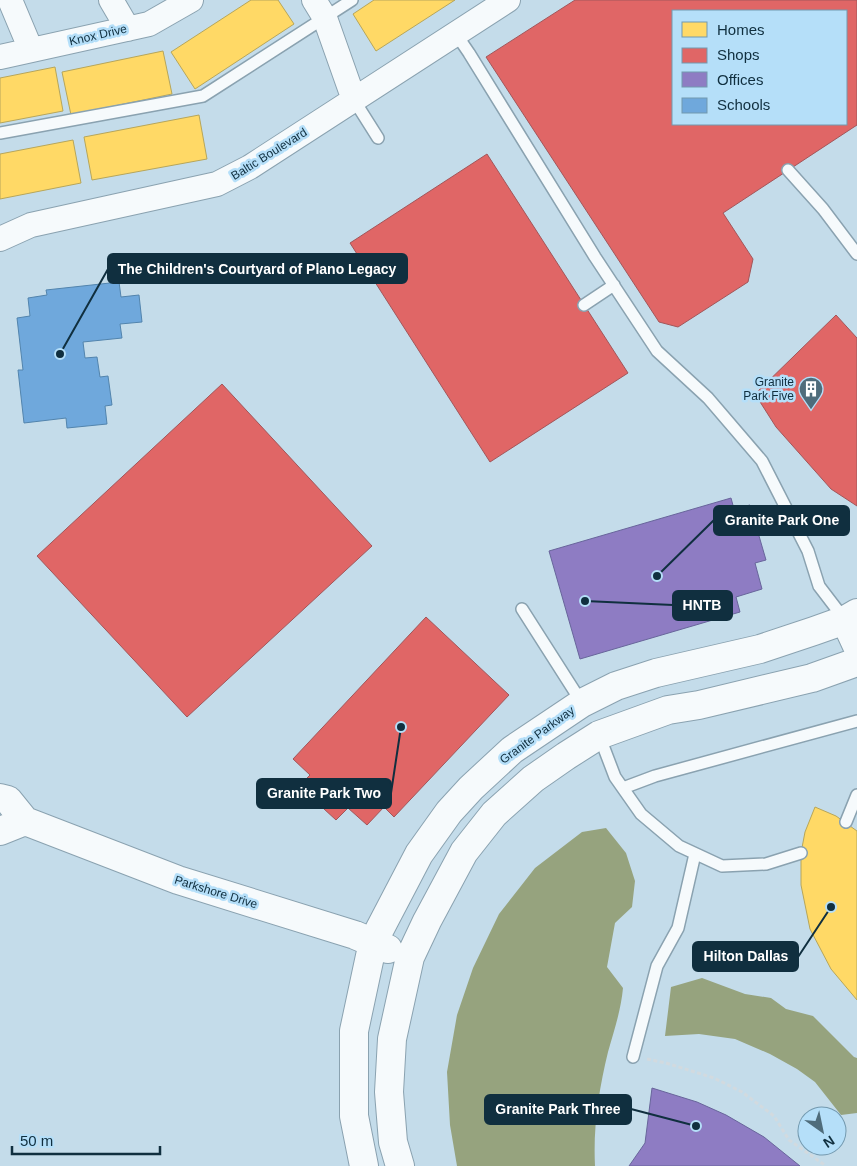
<svg xmlns="http://www.w3.org/2000/svg" width="857" height="1166" font-family="Helvetica,sans-serif">
<style>
.water{fill:#96a37e}
.homes{fill:#ffd966;stroke:#b7a65a}
.shops{fill:#e06666;stroke:#a2565a;fill-rule:evenodd}
.offices{fill:#8e7cc3;stroke:#68659b}
.schools{fill:#6fa8dc;stroke:#5284ad}
.lines{fill:none;stroke-linecap:round;stroke-linejoin:round}
.lane-casing{stroke:#8aa2b0;stroke-width:14}
.street-casing{stroke:#8aa2b0;stroke-width:26}
.secondary-casing{stroke:#8aa2b0;stroke-width:30}
.path{stroke:#d2dadf;stroke-width:3;stroke-dasharray:4 2.5;stroke-linecap:butt}
.lane{stroke:#f6fafc;stroke-width:11}
.street{stroke:#f6fafc;stroke-width:24}
.secondary{stroke:#f6fafc;stroke-width:28}
.labels{text-anchor:middle;dominant-baseline:central;stroke-width:5;stroke-linejoin:round;paint-order:stroke}
.street-label{font-size:12px;fill:#102f3f;stroke:#b5dff9}
.poi-label{font-size:12px;fill:#102f3f;stroke:#b5dff9;text-anchor:end}
.leader{fill:none;stroke:#102f3f;stroke-width:2}
.callout-dot{fill:#102f3f;stroke:#b5dff9;stroke-width:2}
.callout{fill:#102f3f;stroke:#102f3f;stroke-width:2}
.callout-label{font-size:14px;text-anchor:middle;font-weight:bold;fill:#fff}
</style>
<rect width="100%" height="100%" fill="#c4dcea"/>
<path class="water" d="M606,828L626,853L635,881L632,907L615,923L607,967L623,988C621,1010 614,1031 608,1052C599,1089 593,1127 595,1166H457L450,1125L447,1072L457,1015L473,968L499,914L535,868L582,832Z
M702,978L745,994L771,998L786,1009L813,1016L854,1057L857,1058V1113L841,1115L815,1082L797,1069L770,1054L735,1039L699,1034L665,1036L671,987Z"/>
<path class="homes" d="M251,0H278L294,24L195,89L171,52Z
M374,0H455L376,51L353,14Z
M163,51L172,94L71,115L62,72Z
M55,67L63,111L0,123V78Z
M199,115L207,159L92,180L84,137Z
M73,140L81,183L0,199V154Z
M815,807L836,816L857,831V1000L831,969L810,929L801,885V853L805,832Z"/>
<path class="shops" d="M575,0H857V125L723,213L753,259L748,282L678,327L659,322L486,57ZM673,11H846V124H673Z
M487,154L628,373L490,462L350,243Z
M836,315L857,338V506L831,489L776,427L755,394Z
M222,384L372,546L187,717L37,556Z
M426,617L509,695L394,817L384,807L367,825L348,808L336,820L299,786L310,775L293,759Z"/>
<path class="offices" d="M731,498L734,509L750,505L766,560L755,563L762,589L736,597L740,612L580,659L549,551Z
M652,1088L697,1102L726,1115L764,1137L800,1166H629L645,1143Z"/>
<path class="schools" d="M119,282L121,297L139,295L142,322L120,324L122,338L83,342L85,358L97,357L100,377L108,376L112,405L105,406L107,424L67,428L66,418L24,423L18,370H23L17,318L30,316L28,298L47,295L46,290Z"/>
<g class="lines">
<defs>
<path id="lane" d="M456,34L469,53L595,257L657,351L708,398L762,461L808,551L819,586L845,620
M354,100L378,138
M0,133L203,96L352,0
M788,170L823,209L857,254
M584,305L614,285
M522,609L582,703
M599,735L615,777L641,814L679,846L722,866L766,864L801,853
M623,788L655,776L857,721
M846,822L857,795
M633,1057L657,966L678,928L695,854"/>
<path id="street" d="M10,0L31,50
M111,0L128,29
M314,0L325,18L354,100
M0,57L149,24L191,0
M0,239L31,225L217,184L250,167L508,0"/>
<path id="secondary" d="M845,620L857,646
M0,798L8,800L25,821L178,880L355,935L388,949
M0,831L25,821
M364,1166L354,1116V1031L373,942L419,854L449,812L471,788L512,750L582,703L616,686L656,673L760,649L814,631L845,620L857,613
M400,1166L393,1142L389,1092L392,1039L410,957L427,921L464,852L494,814L533,779L566,756L599,735L668,710L699,705L812,678L857,662"/>
</defs>
<use href="#lane" class="lane-casing"/>
<use href="#street" class="street-casing"/>
<use href="#secondary" class="secondary-casing"/>
<path class="path" d="M647,1059L666,1063L714,1078L742,1092L774,1116L789,1140L826,1166"/>
<use href="#lane" class="lane"/>
<use href="#street" class="street"/>
<use href="#secondary" class="secondary"/>
</g>
<defs>
<symbol id="building-pin" viewBox="-11 -11 22 30"><path d="M0 17L-7.5 6A9.5 9.5 0 1 1 7.5 6Z" fill="#4f6c7b" stroke="#b5dff9"/><path d="M-4-6H4V6H1V3H-1V6H-4ZM-2.5-4.3h1.7v1.8h-1.7ZM.8-4.3h1.7v1.8H.8ZM-2.5-1h1.7V.8h-1.7ZM.8-1h1.7V.8H.8Z" fill="#fff"/></symbol>
</defs>
<g fill-rule="evenodd">
<use href="#building-pin" x="797" y="375" width="28" height="38"/>
</g>
<g class="labels">
<g class="street-label">
<text transform="translate(98 35) rotate(-13)">Knox Drive</text>
<text transform="translate(269 154) rotate(-32)">Baltic Boulevard</text>
<text transform="translate(537 735) rotate(-36)">Granite Parkway</text>
<text transform="translate(216 892) rotate(17)">Parkshore Drive</text>
</g>
<g class="poi-label">
<text x="794" y="382">Granite<tspan x="794" dy="14">Park Five</tspan></text>
</g>
</g>
<path class="leader" d="M60 354L108 269M657 576L714 520M585 601L673 605M401 727L391 793M831 907L798 957M696 1126L631 1109"/>
<g class="callout-dot">
<circle cx="60" cy="354" r="5"/>
<circle cx="657" cy="576" r="5"/>
<circle cx="585" cy="601" r="5"/>
<circle cx="401" cy="727" r="5"/>
<circle cx="831" cy="907" r="5"/>
<circle cx="696" cy="1126" r="5"/>
</g>
<g class="callout">
<rect x="108" y="254" width="299" height="29" rx="5"/>
<rect x="714" y="506" width="135" height="29" rx="5"/>
<rect x="673" y="591" width="59" height="29" rx="5"/>
<rect x="257" y="779" width="134" height="29" rx="5"/>
<rect x="693" y="942" width="105" height="29" rx="5"/>
<rect x="485" y="1095" width="146" height="29" rx="5"/>
</g>
<g class="callout-label">
<text x="257" y="274">The Children's Courtyard of Plano Legacy</text>
<text x="782" y="525">Granite Park One</text>
<text x="702" y="610">HNTB</text>
<text x="324" y="798">Granite Park Two</text>
<text x="746" y="961">Hilton Dallas</text>
<text x="558" y="1114">Granite Park Three</text>
</g>
<rect x="672" y="10" width="175" height="115" fill="#b5dff9" stroke="#7399af"/>
<rect x="682" y="22" width="25" height="15" fill="#ffd966" stroke="#7399af"/>
<text x="717" y="35" font-size="15" fill="#102f3f">Homes</text>
<rect x="682" y="48" width="25" height="15" fill="#e06666" stroke="#7399af"/>
<text x="717" y="60" font-size="15" fill="#102f3f">Shops</text>
<rect x="682" y="72" width="25" height="15" fill="#8e7cc3" stroke="#7399af"/>
<text x="717" y="85" font-size="15" fill="#102f3f">Offices</text>
<rect x="682" y="98" width="25" height="15" fill="#6fa8dc" stroke="#7399af"/>
<text x="717" y="110" font-size="15" fill="#102f3f">Schools</text>
<g transform="translate(822 1131) rotate(147)"><circle r="24" fill="#b5dff9" stroke="#7399af"/>
<path d="M0-4L9 19L0 12L-9 19Z" fill="#4f6c7b"/>
<text y="-8" font-size="14" font-weight="bold" text-anchor="middle" fill="#102f3f">N</text>
</g>
<path d="M12 1146v8h148v-8" fill="none" stroke="#102f3f" stroke-width="2.5"/>
<text x="20" y="1146" font-size="15" fill="#102f3f" stroke="#b5dff9" stroke-width="4" paint-order="stroke">50 m</text>
</svg>
